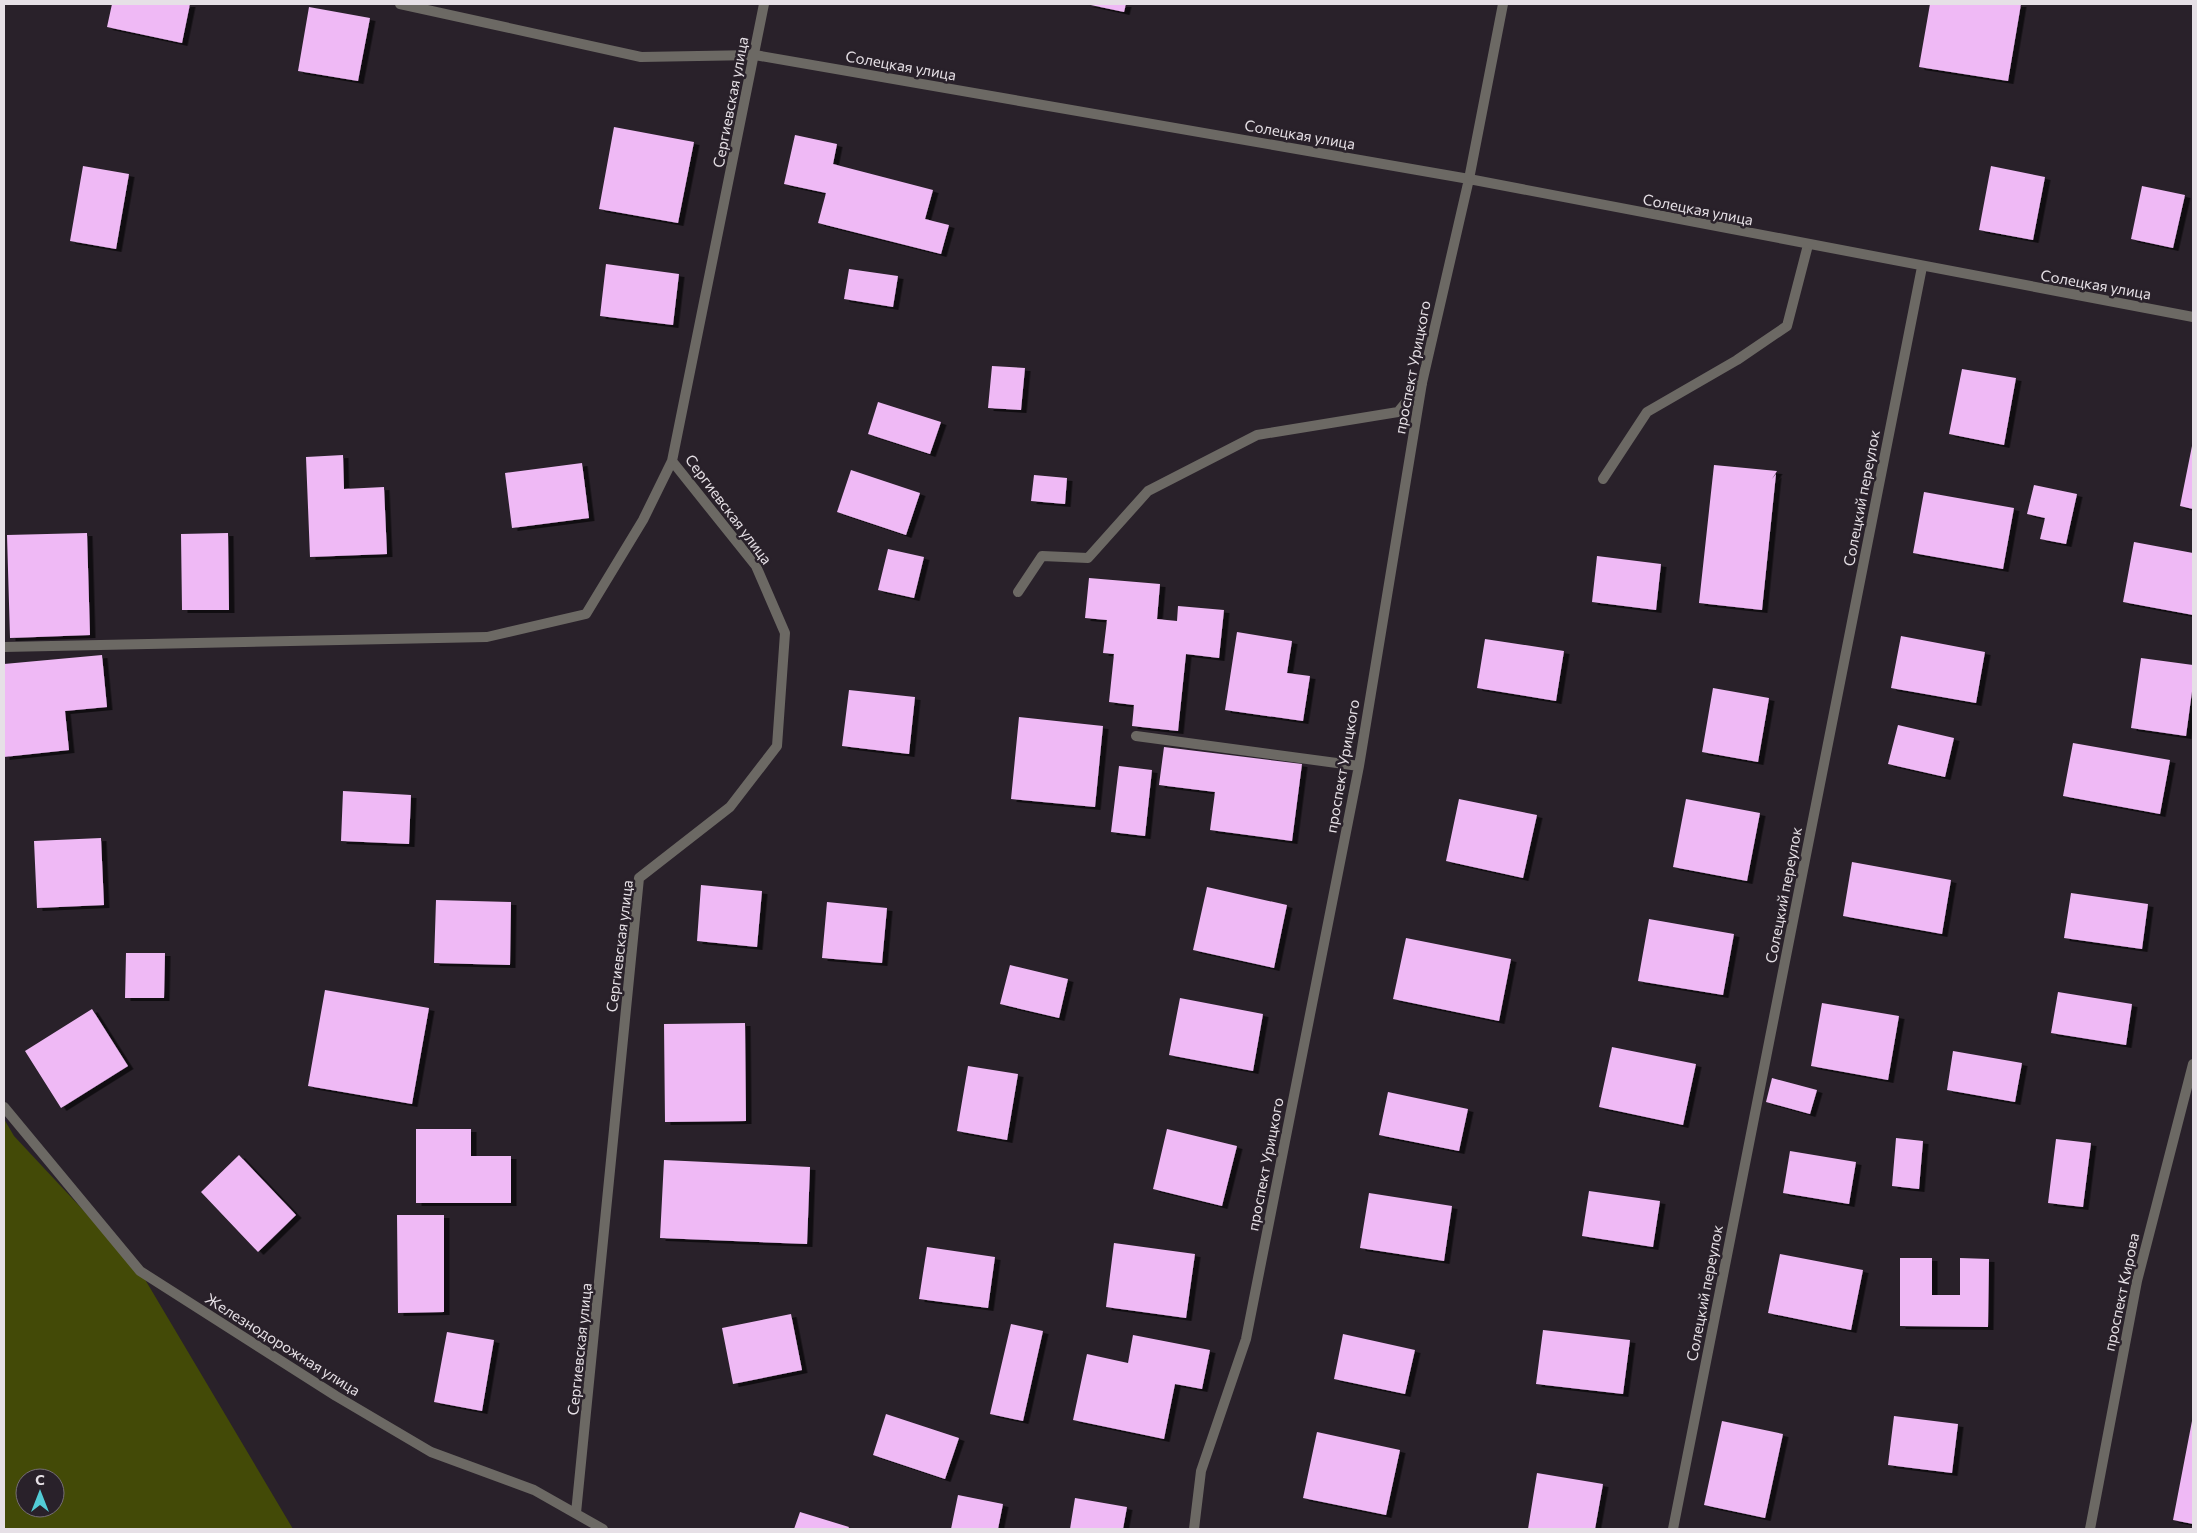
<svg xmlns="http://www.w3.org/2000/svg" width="2197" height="1533" font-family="Commissioner,sans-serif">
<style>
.green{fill:#434a07;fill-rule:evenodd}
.building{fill:#efb9f5;filter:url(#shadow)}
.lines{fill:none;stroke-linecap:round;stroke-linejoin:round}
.lane{stroke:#6c6964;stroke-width:10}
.street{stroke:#6c6964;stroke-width:10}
.labels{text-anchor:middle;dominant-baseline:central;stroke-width:5;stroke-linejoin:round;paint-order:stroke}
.street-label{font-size:15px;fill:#e6e0e6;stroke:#29212a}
</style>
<defs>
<filter id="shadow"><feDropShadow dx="5.5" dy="3" stdDeviation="0" flood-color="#0009"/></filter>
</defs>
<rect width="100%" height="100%" fill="#29212a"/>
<path class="green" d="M4,1119L14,1136L140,1271L293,1529H4ZM25,1478H55V1508H25Z"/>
<path class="building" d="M112,4H190L182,43L107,27Z
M1086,4H1126L1124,12Z
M1930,4H2021L2008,81L1919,67Z
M309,7L370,18L358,81L298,71Z
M614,127L694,142L678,223L599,209Z
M795,135L837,144L833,164L933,190L925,219L949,225L941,254L818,223L826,193L784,184Z
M83,166L129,174L116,249L70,241Z
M1991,166L2045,177L2033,240L1979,230Z
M2142,186L2185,195L2173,248L2131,239Z
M606,264L679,274L673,325L600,316Z
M849,269L898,276L893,307L844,299Z
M992,366L1025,368L1021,410L988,408Z
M1962,369L2016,378L2004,445L1949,434Z
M878,402L941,422L930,454L868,434Z
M2192,446H2193V509L2180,506Z
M343,455L344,489L384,487L387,554L310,557L306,457Z
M582,463L589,518L512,528L505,473Z
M1714,465L1777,471L1772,479L1776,474L1762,610L1699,603Z
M851,470L920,493L906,535L837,512Z
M1034,475L1067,478L1065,504L1031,501Z
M2034,485L2077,494L2066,544L2040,539L2045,518L2027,514Z
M1924,492L2014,508L2003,569L1913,553Z
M87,533L90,635L10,638L7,535Z
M228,533L229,610H182L181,534Z
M2134,542L2193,553V615L2123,602Z
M888,549L924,557L914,598L878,590Z
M1597,556L1661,564L1656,610L1592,602Z
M1089,578L1160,584L1157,619L1177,621L1178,606L1224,610L1219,658L1186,654L1178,731L1132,726L1134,705L1109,702L1114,654L1103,653L1107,620L1085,618Z
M1237,632L1292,641L1287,673L1310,676L1303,721L1225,710Z
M1901,636L1985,652L1976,703L1891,688Z
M1485,639L1564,651L1556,701L1477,688Z
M102,655L107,707L65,711L69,750L4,757V664Z
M2141,658L2193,665V684L2186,736L2131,728Z
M1713,688L1769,698L1758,762L1702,752Z
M849,690L915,697L909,754L842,746Z
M1019,717L1103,726L1095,807L1011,799Z
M1898,725L1954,738L1945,777L1888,764Z
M2073,743L2170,760L2160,814L2063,796Z
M1164,747L1302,764L1292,841L1210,830L1215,792L1159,785Z
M1119,766L1152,770L1145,836L1111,832Z
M343,791L411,795L409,844L341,841Z
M1459,799L1537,815L1523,878L1446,861Z
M1686,799L1760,813L1747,881L1673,867Z
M101,838L104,905L37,908L34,841Z
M1852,862L1951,880L1942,934L1843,916Z
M701,885L762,891L757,947L697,941Z
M1207,887L1287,905L1274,968L1193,950Z
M2071,893L2148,904L2142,949L2064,938Z
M436,900L511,902L510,965L434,963Z
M827,902L887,908L882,963L822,958Z
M1649,919L1734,934L1723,995L1638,981Z
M1406,938L1511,959L1499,1021L1393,999Z
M126,953H165L164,998H125Z
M1010,965L1068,979L1059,1018L1000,1004Z
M325,990L429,1008L412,1104L308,1086Z
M2058,992L2132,1004L2126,1045L2051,1033Z
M1180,998L1263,1014L1253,1071L1169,1055Z
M1822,1003L1899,1016L1888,1080L1811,1066Z
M92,1009L128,1066L61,1108L25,1051Z
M745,1023L746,1121L665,1122L664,1024Z
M1612,1047L1696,1064L1683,1125L1599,1107Z
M1953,1051L2022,1063L2015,1102L1947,1090Z
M968,1066L1018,1074L1007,1140L957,1131Z
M1772,1078L1817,1090L1810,1114L1766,1102Z
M1388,1092L1468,1109L1459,1151L1379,1135Z
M416,1129H471V1156H511V1203H416Z
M1167,1129L1237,1146L1222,1206L1153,1189Z
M1896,1138L1923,1141L1919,1189L1892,1186Z
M2056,1139L2091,1143L2083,1207L2048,1203Z
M1790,1151L1856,1162L1849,1204L1783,1193Z
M239,1155L296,1215L258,1252L201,1192Z
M664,1160L810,1167L807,1244L660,1238Z
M1589,1191L1660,1201L1653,1247L1582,1236Z
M1369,1193L1452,1206L1444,1261L1360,1248Z
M397,1215H444V1312L398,1313Z
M1114,1243L1195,1254L1186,1318L1106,1307Z
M927,1247L995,1257L988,1308L919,1299Z
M1780,1254L1863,1270L1851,1330L1768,1313Z
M1900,1258H1932V1295H1960V1258L1989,1259L1988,1327L1900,1326Z
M791,1314L802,1370L733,1384L722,1328Z
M1011,1324L1043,1331L1023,1421L990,1414Z
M1543,1330L1630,1340L1623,1394L1536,1384Z
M447,1332L494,1340L482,1411L434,1402Z
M1343,1334L1415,1350L1405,1394L1334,1379Z
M1133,1335L1210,1350L1202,1389L1175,1384L1164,1439L1073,1420L1087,1354L1128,1363Z
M886,1414L959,1438L945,1479L873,1455Z
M1894,1416L1958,1424L1952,1473L1888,1465Z
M1722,1421L1783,1434L1765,1518L1704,1505Z
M2192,1421H2193V1524L2173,1520Z
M1317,1432L1400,1450L1386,1515L1303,1498Z
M1537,1473L1603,1484L1595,1529H1528Z
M958,1495L1003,1504L998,1529H951Z
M1075,1498L1127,1507L1123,1529H1070Z
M800,1512L849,1527L848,1529H794Z"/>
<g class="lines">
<path class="lane" d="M1603,479L1647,412L1737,360L1787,326L1808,245
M1018,592L1042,556L1088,558L1148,491L1257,435L1398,412L1422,383"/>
<path class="street" d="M400,4L641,57L755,55L1469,179L2193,317
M4,647L487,637L586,614L643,520L672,461
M1136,736L1359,766
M4,1107L140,1271L336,1396L431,1452L534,1490L603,1529
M576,1513L639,878L730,807L777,746L785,633L756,566L672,461L764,4
M1194,1529L1201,1471L1246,1339L1359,766L1422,383L1469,179L1503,4
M1673,1529L1922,267
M2090,1529L2137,1281L2193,1064"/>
</g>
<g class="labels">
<g class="street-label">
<text transform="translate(901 65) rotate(10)">Солецкая улица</text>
<text transform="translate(730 102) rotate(-79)">Сергиевская улица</text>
<text transform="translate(1300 134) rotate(10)">Солецкая улица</text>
<text transform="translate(1698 209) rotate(11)">Солецкая улица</text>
<text transform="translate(2096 284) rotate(10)">Солецкая улица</text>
<text transform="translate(1412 367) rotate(-79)">проспект Урицкого</text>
<text transform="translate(1861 498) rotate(-79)">Солецкий переулок</text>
<text transform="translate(729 509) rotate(53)">Сергиевская улица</text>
<text transform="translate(1342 766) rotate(-80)">проспект Урицкого</text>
<text transform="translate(1783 895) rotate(-79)">Солецкий переулок</text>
<text transform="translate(619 946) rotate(-83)">Сергиевская улица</text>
<text transform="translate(1265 1164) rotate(-79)">проспект Урицкого</text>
<text transform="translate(2121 1292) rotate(-78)">проспект Кирова</text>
<text transform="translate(1704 1293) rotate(-79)">Солецкий переулок</text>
<text transform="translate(283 1344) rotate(32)">Железнодорожная улица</text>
<text transform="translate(579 1349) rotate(-84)">Сергиевская улица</text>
</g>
</g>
<rect width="2197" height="1533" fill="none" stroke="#e6e0e6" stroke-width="10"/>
<g transform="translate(40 1493)"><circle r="24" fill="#29212a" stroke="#756d75"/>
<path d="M0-4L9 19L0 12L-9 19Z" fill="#52ccd6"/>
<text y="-8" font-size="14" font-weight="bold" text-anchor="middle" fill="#e6e0e6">С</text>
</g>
</svg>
